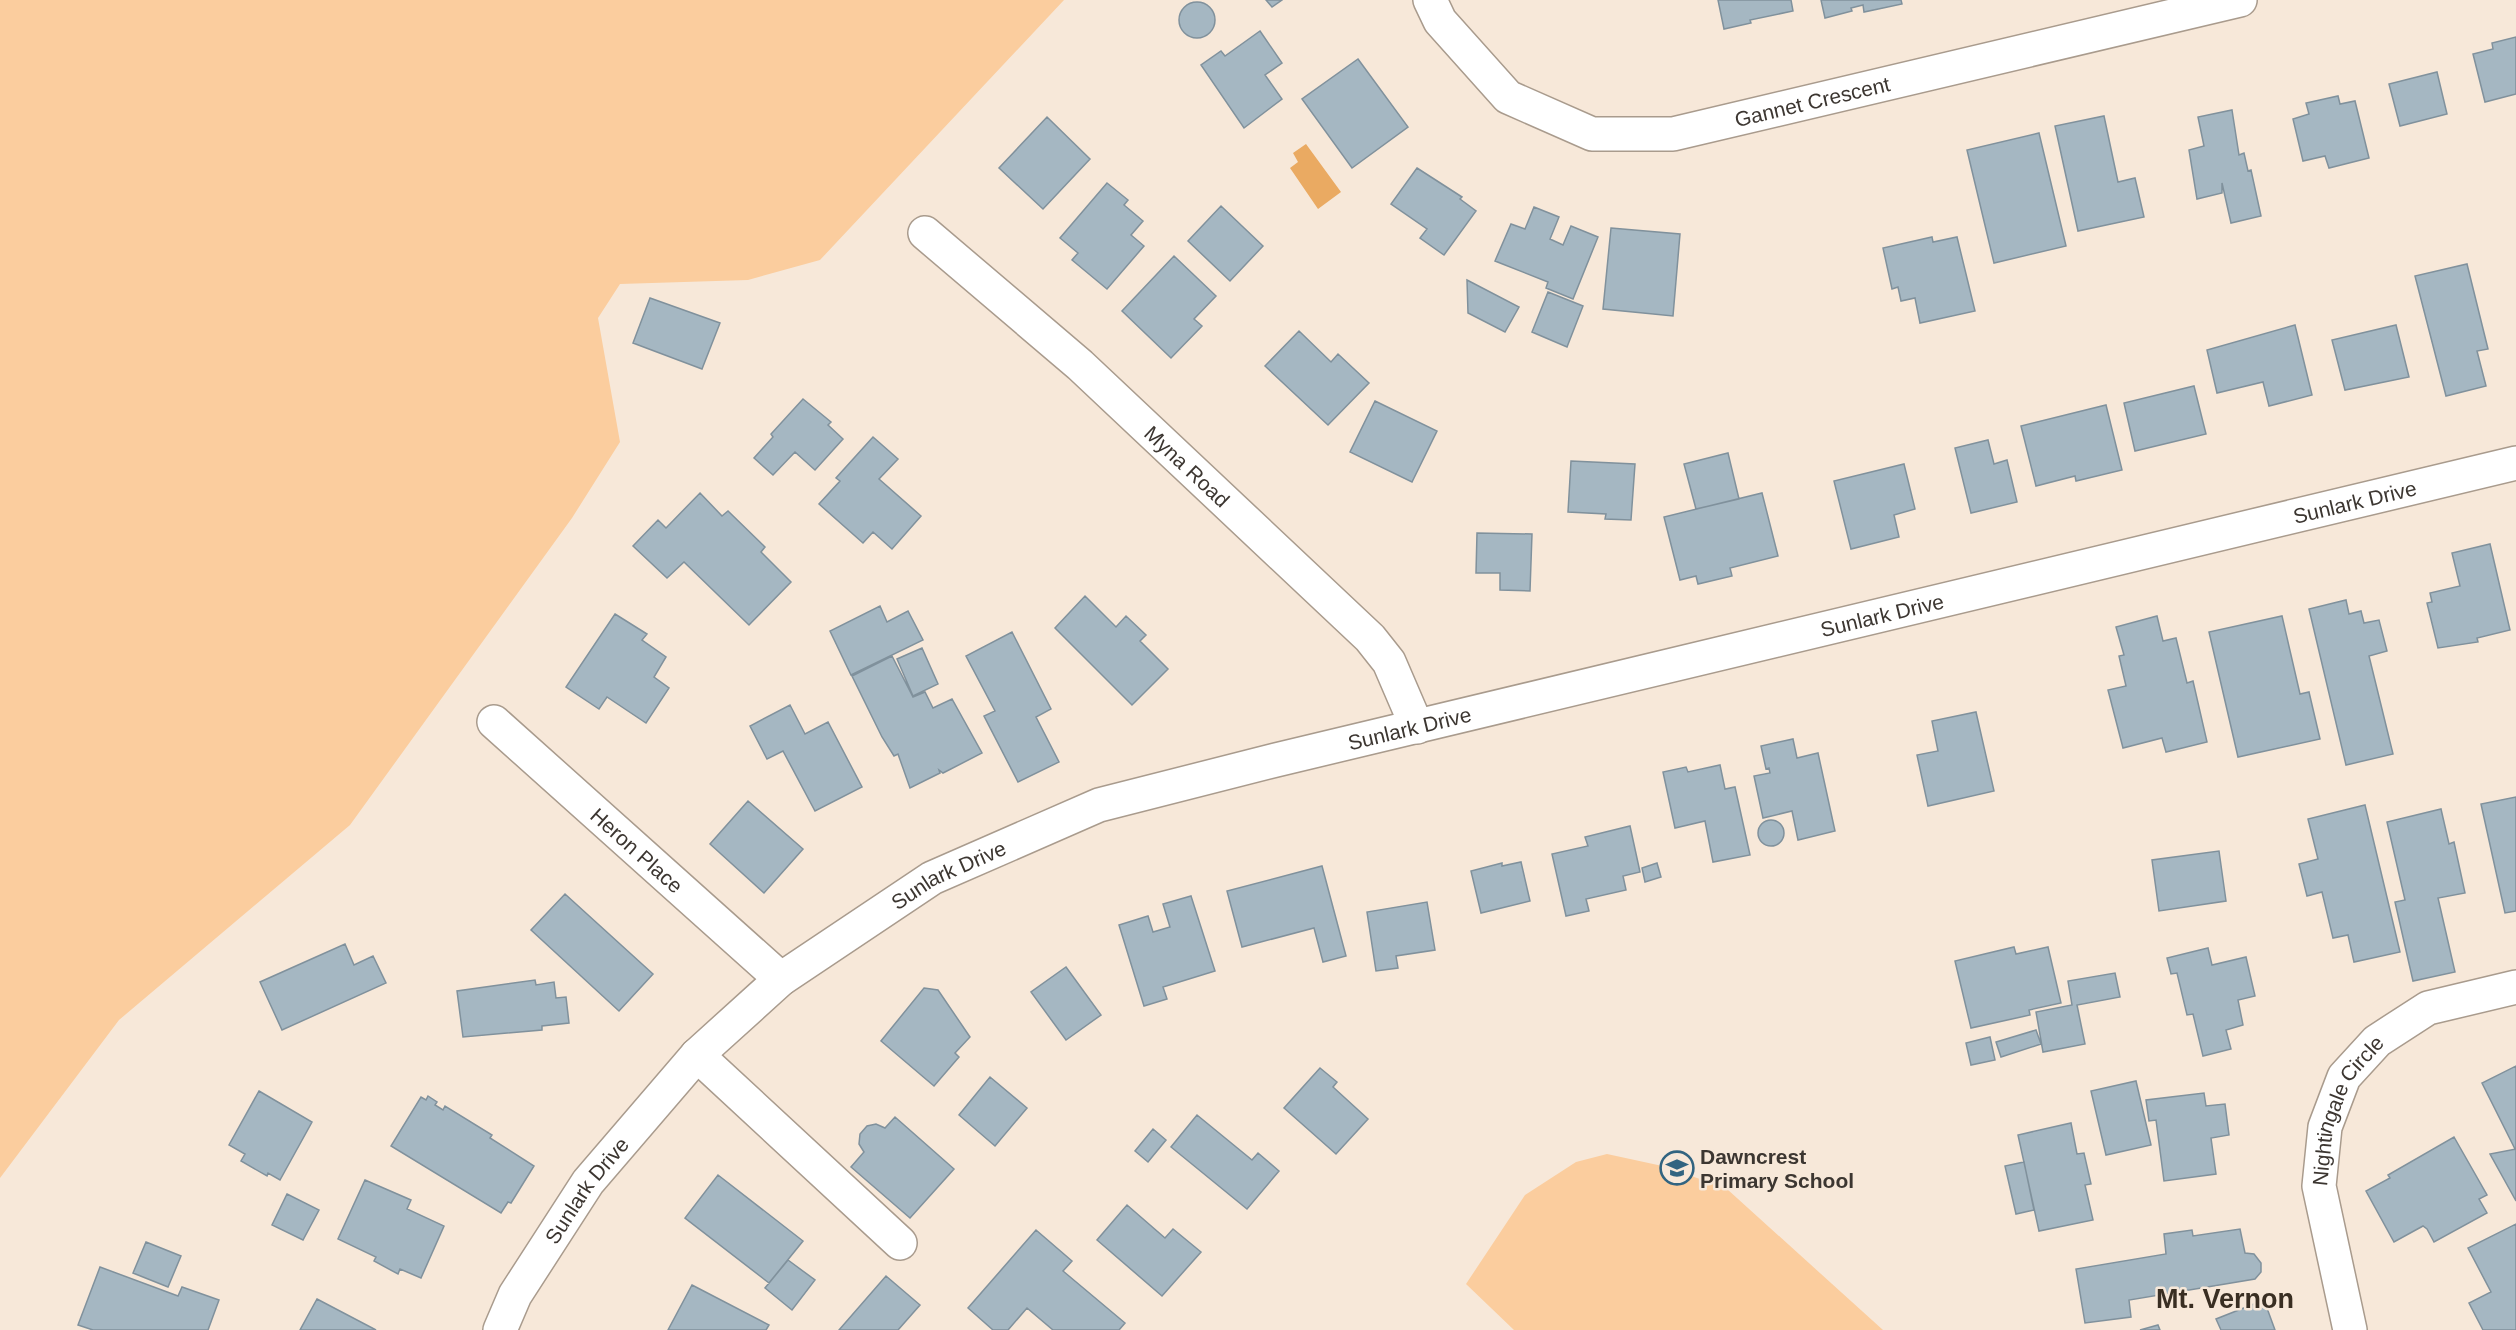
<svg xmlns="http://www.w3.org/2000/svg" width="2516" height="1330" font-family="Arial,sans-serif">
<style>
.green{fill:#fbcd9e}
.water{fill:#eaaa62}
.building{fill:#a5b7c2;stroke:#80919c;stroke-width:1.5}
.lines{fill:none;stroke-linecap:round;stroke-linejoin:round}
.minor-casing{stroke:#a99b8d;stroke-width:36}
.minor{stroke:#fff;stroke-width:33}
.labels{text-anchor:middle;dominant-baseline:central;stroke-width:5;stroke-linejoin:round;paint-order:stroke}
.street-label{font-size:21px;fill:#3c3631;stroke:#f7e8d9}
.poi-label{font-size:21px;font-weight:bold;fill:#3c3631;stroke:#f7e8d9;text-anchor:start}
.district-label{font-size:27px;font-weight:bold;fill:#392e22;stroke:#f7e8d9}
</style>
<rect width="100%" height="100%" fill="#f7e8d9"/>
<path class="green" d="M0,0H1064L820,260L748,280L620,284L598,318L620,442L572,518L350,825L119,1020L0,1178Z
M1607,1154L1667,1167L1727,1189L1883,1330H1514L1466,1284L1525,1195L1576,1162Z"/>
<path class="water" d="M1306,144L1341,192L1318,209L1290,168L1298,162L1293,153Z"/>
<path class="building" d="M1266,0H1282L1272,7Z
M1718,0H1791L1793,11L1750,20L1751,23L1724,29Z
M1821,0H1901L1902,4L1864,12L1863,5L1851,8L1852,11L1825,18Z
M1179 20a18 18 0 1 1 36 0a18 18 0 1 1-36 0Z
M1260,31L1282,63L1265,75L1282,99L1244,128L1201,65L1221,51L1225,56Z
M2516,37V94L2485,102L2473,54L2493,49L2492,43Z
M1358,59L1408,127L1352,168L1302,99Z
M2437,72L2447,114L2400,126L2389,84Z
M2338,96L2340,104L2355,101L2369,158L2329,168L2325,156L2303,161L2293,119L2309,114L2306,103Z
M2232,110L2239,155L2244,153L2248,171L2251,170L2261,216L2231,223L2222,183V193L2197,199L2189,150L2204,146L2198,117Z
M2104,116L2118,182L2135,178L2144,217L2078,231L2055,126Z
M1047,117L1090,159L1043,209L999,168Z
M2039,133L2066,246L1994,263L1967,150Z
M1417,168L1462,197L1460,199L1476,211L1444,255L1420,238L1427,229L1391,204Z
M1107,183L1128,200L1124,205L1143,221L1131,235L1144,246L1107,289L1072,260L1078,253L1060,238Z
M1221,206L1263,246L1230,281L1188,241Z
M1534,207L1559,217L1550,239L1563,245L1571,226L1598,237L1573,299L1546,288L1548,282L1495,261L1511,224L1525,229Z
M1611,228L1680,234L1673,316L1603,309Z
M1932,237L1933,242L1957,237L1975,311L1920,323L1915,298L1901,301L1898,287L1892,289L1883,248Z
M1174,256L1216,296L1194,319L1202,326L1171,358L1122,311Z
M2467,264L2488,349L2477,351L2486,386L2446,396L2415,276Z
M1467,280L1519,307L1505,332L1468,313Z
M1548,292L1583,306L1567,347L1532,332Z
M650,298L720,323L702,369L633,343Z
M2295,325L2312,395L2269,406L2263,382L2217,393L2207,350Z
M2396,325L2409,377L2345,390L2332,340Z
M1299,331L1331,362L1338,354L1369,383L1328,425L1265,366Z
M2194,386L2206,434L2135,451L2124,403Z
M803,399L831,422L828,425L843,439L815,470L795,452L773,475L754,458L773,437L771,434Z
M1375,401L1437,431L1412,482L1350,452Z
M2106,405L2122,470L2076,481L2075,476L2036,486L2021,426Z
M873,437L898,459L879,479L921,516L892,549L873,532L863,543L819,504L840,481L836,478Z
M1988,440L1994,464L2007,460L2017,502L1971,513L1955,448Z
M1728,453L1739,499L1696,509L1684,464Z
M1571,461L1635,464L1631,520L1605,519L1606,514L1568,512Z
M1904,464L1915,509L1894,515L1899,537L1851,549L1834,481Z
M700,493L722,516L728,511L765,547L761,552L791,582L749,625L684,562L667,578L633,546L658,520L666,528Z
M1762,493L1778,556L1730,568L1732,576L1698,584L1696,576L1680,580L1664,517Z
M1477,533L1532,534L1530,591L1500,590V573H1476Z
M2490,544L2510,630L2477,638L2478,642L2438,648L2427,603L2432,602L2430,593L2460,586L2452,553Z
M1085,596L1116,627L1126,616L1146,635L1140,641L1168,669L1132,705L1055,628Z
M2346,600L2349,614L2361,611L2364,623L2379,620L2387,651L2369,656L2393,754L2346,765L2309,609Z
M880,606L887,622L908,611L923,640L851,675L830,631Z
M615,614L647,634L642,640L666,657L654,677L669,688L646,723L607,697L599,709L566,687Z
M2157,616L2163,641L2176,638L2187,683L2193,681L2207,742L2166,752L2162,738L2123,748L2108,690L2126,686L2119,656L2124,655L2116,627Z
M2282,616L2300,694L2309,692L2320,739L2238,757L2209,632Z
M1012,632L1051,709L1036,717L1059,762L1018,782L984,716L995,711L966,656Z
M922,648L938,684L913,696L897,659Z
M892,656L913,697L925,692L933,708L952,699L982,753L943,773L939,770L940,773L910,788L898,754L894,756L882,737L852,676Z
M790,705L805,734L828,722L862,787L815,811L783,751L767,759L750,726Z
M1976,712L1994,791L1928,806L1917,755L1938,751L1932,721Z
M1793,739L1797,758L1818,753L1835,831L1798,840L1792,811L1763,818L1754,776L1770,773L1769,768L1766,769L1761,746Z
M1720,765L1725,789L1735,787L1750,855L1713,862L1705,821L1675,828L1663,772L1686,767L1688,772Z
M2516,797V911L2505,913L2481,804Z
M748,801L803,849L764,893L710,844Z
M2365,805L2400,952L2354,962L2348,935L2333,938L2322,892L2307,896L2299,864L2318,859L2308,819Z
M2441,809L2449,844L2454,842L2465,893L2438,898L2455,972L2413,981L2395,902L2405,900L2387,822Z
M1758 833a13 13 0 1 1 26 0a13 13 0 1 1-26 0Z
M1630,826L1640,872L1623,876L1626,890L1586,899L1589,911L1566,916L1552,854L1588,846L1585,837Z
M2219,851L2226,901L2159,911L2152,860Z
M1521,862L1530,901L1481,913L1471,871L1502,863V866Z
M1657,863L1661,877L1645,882L1642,868Z
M1322,866L1346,956L1323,962L1314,928L1242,947L1227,891Z
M565,894L653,974L619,1011L531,930Z
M1191,896L1215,971L1163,987L1167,999L1144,1006L1119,925L1148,916L1153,932L1170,927L1163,904Z
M1427,902L1435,950L1396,956L1398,968L1376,971L1367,912Z
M345,944L354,965L373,956L386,983L282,1030L260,982Z
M2014,947L2016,954L2048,947L2061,1003L2029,1010L2030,1015L1971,1028L1955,961Z
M2208,948L2212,965L2246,957L2255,996L2238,1000L2243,1025L2226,1030L2231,1049L2203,1056L2193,1014L2187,1015L2177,973L2171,974L2167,958Z
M1066,967L1101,1015L1066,1040L1031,992Z
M2115,973L2120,997L2077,1005L2085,1044L2043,1052L2036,1012L2072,1005L2068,981Z
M535,980L536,985L554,982L556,998L566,997L569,1023L542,1026V1030L463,1037L457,991Z
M924,988L938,990L970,1037L955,1053L959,1057L934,1086L881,1041Z
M2036,1030L2041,1044L2001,1057L1996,1042Z
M1990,1037L1995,1060L1971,1065L1966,1043Z
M2516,1066V1148L2515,1149L2482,1083Z
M1320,1068L1337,1082L1333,1087L1368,1119L1336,1154L1284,1108Z
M990,1077L1027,1108L995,1146L959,1115Z
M2136,1081L2151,1145L2106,1155L2091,1091Z
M259,1091L312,1122L280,1180L268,1173L267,1176L241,1161L245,1154L229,1145Z
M2204,1093L2206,1106L2225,1104L2229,1135L2211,1138L2216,1174L2164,1181L2156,1120L2149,1121L2146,1100Z
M428,1096L437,1102L435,1105L443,1110L445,1106L492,1135L490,1138L534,1166L511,1203L508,1202L501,1213L391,1146L421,1097L426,1100Z
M1197,1115L1252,1160L1258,1153L1279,1171L1247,1209L1171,1147Z
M895,1117L954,1169L910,1218L851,1167L864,1152L859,1144L860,1134L867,1126L876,1124L885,1128Z
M2071,1123L2077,1154L2084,1153L2091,1184L2085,1185L2093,1220L2039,1231L2018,1135Z
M1153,1129L1166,1140L1148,1162L1135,1151Z
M2454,1137L2487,1195L2479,1199L2487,1213L2434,1242L2427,1229L2423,1226L2394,1242L2366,1191L2390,1178L2388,1175Z
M2516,1149V1201L2490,1154Z
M2024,1162L2034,1210L2016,1214L2005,1166Z
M718,1175L803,1241L769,1283L685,1218Z
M365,1180L411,1200L407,1209L444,1226L421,1278L400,1269L398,1274L374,1261L376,1257L338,1239Z
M287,1194L319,1210L303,1240L272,1225Z
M1127,1205L1165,1238L1173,1229L1201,1252L1162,1296L1097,1240Z
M2516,1224V1330H2483L2469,1303L2491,1292L2468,1248Z
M2240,1229L2245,1253L2254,1254L2261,1263V1272L2255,1279L2129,1300L2131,1317L2085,1323L2076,1269L2166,1254L2164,1234L2192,1230L2193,1236Z
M1036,1230L1072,1261L1063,1271L1125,1323L1119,1330H1053L1027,1308L1008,1330H993L968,1308Z
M146,1242L181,1256L168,1287L133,1273Z
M788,1260L815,1280L792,1310L765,1288Z
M100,1267L178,1296L182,1287L219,1300L208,1330H93L78,1325Z
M886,1276L920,1305L898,1330H839Z
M692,1285L769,1325L766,1330H668Z
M317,1299L376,1330H300Z
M2264,1300L2275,1330H2221L2216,1319Z
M2158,1325L2160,1330H2140Z"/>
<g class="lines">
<defs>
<g id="minor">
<path id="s1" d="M1430,0L1440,21L1508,97L1592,134H1673L2240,0"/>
<path id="s2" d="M925,233L1080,365L1370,638L1389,662L1417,727"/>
<path id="s3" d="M494,722L781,979"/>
<path d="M697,1055L900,1243"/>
<path id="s4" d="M500,1330L515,1295L588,1182L697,1055L781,979L932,878L1099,805L1276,760L2516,463"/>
<path id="s5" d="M2350,1330L2319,1186L2325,1127L2344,1077L2377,1041L2428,1008L2516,987"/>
</g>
</defs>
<use href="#minor" class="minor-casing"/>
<use href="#minor" class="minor"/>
</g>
<defs>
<symbol id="school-ring" viewBox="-11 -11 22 22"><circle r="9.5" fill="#f7e8d9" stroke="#316481" stroke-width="1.5"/><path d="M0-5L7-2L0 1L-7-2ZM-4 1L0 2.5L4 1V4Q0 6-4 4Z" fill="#316481"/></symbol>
</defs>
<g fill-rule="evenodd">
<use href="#school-ring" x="1658" y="1149" width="38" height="38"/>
</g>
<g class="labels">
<g class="street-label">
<text stroke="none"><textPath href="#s1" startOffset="441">Gannet Crescent</textPath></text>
<text stroke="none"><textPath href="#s2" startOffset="351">Myna Road</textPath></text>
<text stroke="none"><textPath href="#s4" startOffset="2109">Sunlark Drive</textPath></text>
<text stroke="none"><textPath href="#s4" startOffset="1623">Sunlark Drive</textPath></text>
<text stroke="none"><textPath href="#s4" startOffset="1137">Sunlark Drive</textPath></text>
<text stroke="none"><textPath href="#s3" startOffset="192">Heron Place</textPath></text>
<text stroke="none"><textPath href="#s4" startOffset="651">Sunlark Drive</textPath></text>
<text stroke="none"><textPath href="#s5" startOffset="230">Nightingale Circle</textPath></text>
<text stroke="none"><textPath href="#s4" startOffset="165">Sunlark Drive</textPath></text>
</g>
<g class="poi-label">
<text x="1700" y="1156">Dawncrest<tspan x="1700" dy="24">Primary School</tspan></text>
</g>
<g class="district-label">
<text x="2225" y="1299">Mt. Vernon</text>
</g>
</g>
</svg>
